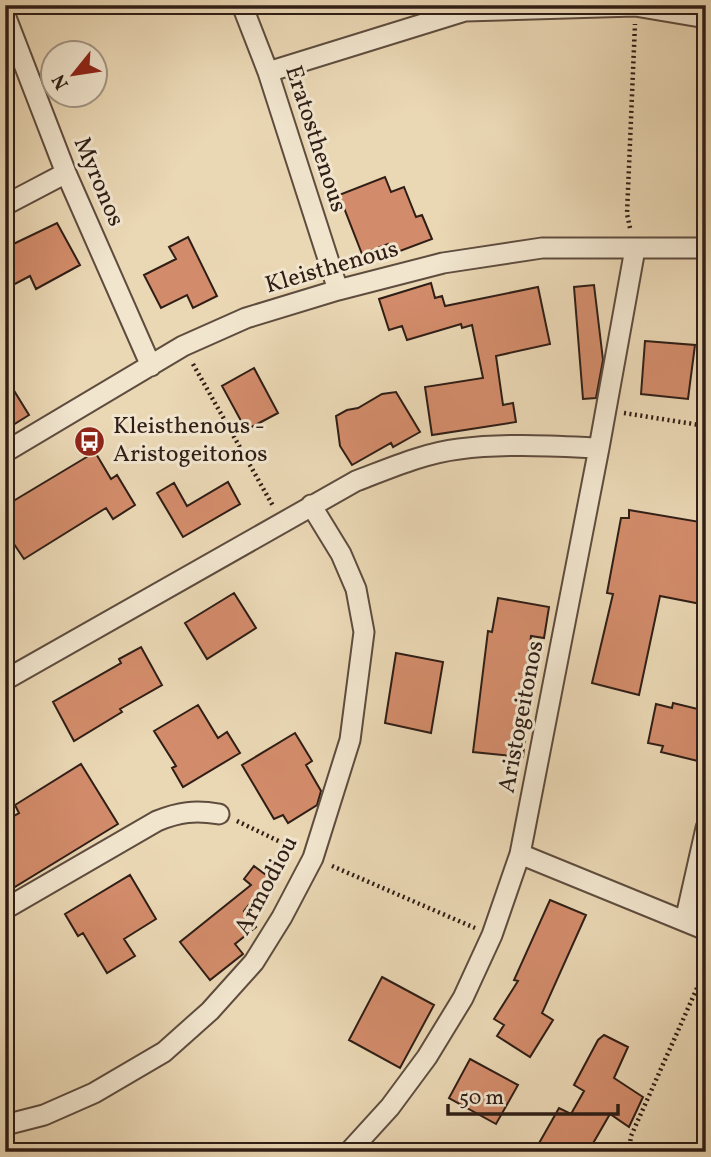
<svg xmlns="http://www.w3.org/2000/svg" width="711" height="1157" font-family="Vollkorn,serif">
<style>
.building{fill:#d38c6b;stroke:#2f1e16;stroke-width:2}
.lines{fill:none;stroke-linecap:round;stroke-linejoin:round}
.street-casing{stroke:#5e4c3e;stroke-width:23}
.path{stroke:#2f1e16;stroke-width:4.5;stroke-dasharray:2 3.5;stroke-linecap:butt}
.street{stroke:#f1e5ce;stroke-width:19}
.labels{text-anchor:middle;dominant-baseline:central;stroke-width:6;stroke-linejoin:round;paint-order:stroke}
.street-label{font-size:24px;fill:#2f1e16;stroke:#f1e5ce}
.poi-label{font-size:24px;fill:#2f1e16;stroke:#f1e5ce;text-anchor:start}
</style>
<rect width="100%" height="100%" fill="#ead7b4"/>
<filter id="stains"><feTurbulence type="fractalNoise" baseFrequency=".00286" numOctaves="4"/><feColorMatrix values="0 0 0 0 .2 0 0 0 0 .09 0 0 0 0 .02 0 0 0 .5 -.17"/></filter>
<radialGradient id="worn" r=".72"><stop offset=".6" stop-color="#630" stop-opacity="0"/><stop offset="1" stop-color="#630" stop-opacity=".3"/></radialGradient>
<path class="building" d="M385,177L391,192L404,187L416,217L422,215L432,239L392,254L388,244L362,254L339,195Z
M57,223L80,265L36,289L30,276L13,285L5,271V248Z
M188,237L217,296L193,308L187,295L161,308L144,275L176,259L169,247Z
M431,283L435,298L442,296L445,306L538,287L550,344L496,356L503,405L513,403L516,422L432,435L425,387L483,378L472,325L462,328L461,324L407,340L402,326L389,330L379,299Z
M594,285L603,360L596,398L583,399L574,287Z
M645,341L695,345L688,399L641,394Z
M254,368L278,413L246,430L222,386Z
M5,376L29,415L5,430Z
M396,392L420,432L393,447L391,443L352,465L340,446L336,416L347,410L358,408L382,394Z
M95,452L111,479L117,475L135,505L113,519L106,508L24,559L12,541L5,545V506Z
M228,482L240,504L183,537L157,493L174,483L187,506Z
M629,510L706,523V605L660,596L639,695L592,683L613,594L607,593L621,518H629Z
M234,593L256,628L207,659L185,623Z
M498,598L549,607L544,638L531,636L526,679L531,680L523,757L473,752L488,631L492,632Z
M141,647L162,685L120,709L122,712L74,741L53,702L121,663L119,659Z
M396,653L443,662L431,733L385,723Z
M673,703L706,711V763L661,752L663,746L648,743L656,704L672,708Z
M198,705L218,738L227,732L240,753L183,787L172,768L176,766L154,731Z
M295,733L312,761L306,765L321,791L317,805L288,823L283,815L274,819L242,765Z
M81,764L118,824L5,893V821L19,813L15,805Z
M254,866L270,878L244,911L256,927L235,944L243,954L210,980L180,942L251,885L244,879Z
M130,875L156,919L124,939L135,956L107,973L83,933L78,936L65,914Z
M550,900L586,915L542,1013L553,1020L530,1057L497,1036L504,1025L494,1019L518,981L514,980Z
M382,977L434,1005L400,1068L349,1040Z
M604,1035L628,1047L614,1078L643,1097L629,1127L610,1114L588,1152H534L559,1108L571,1114L584,1091L574,1085L598,1040Z
M470,1059L518,1085L496,1124L449,1098Z"/>
<g class="lines">
<defs>
<path id="street" d="M242,5L268,72L338,290
M5,15L66,173L151,366
M268,72L465,11L635,6L706,18
M5,205L66,173
M5,452L183,346L246,318L338,290L443,263L542,248H706
M5,680L356,481C388,469 424,453 459,449C505,443 553,446 599,448
M520,854L706,930
M5,909L157,821C179,812 195,810 219,814
M685,921L706,828
M5,1125L44,1115L94,1093L164,1052L210,1011L254,962L282,917L313,858L350,740L364,632L356,589L341,554L311,505
M349,1152L390,1107L427,1057L463,998L492,935L520,854L599,448L635,249"/>
</defs>
<use href="#street" class="street-casing"/>
<path class="path" d="M630,228L627,214L635,24
M193,364L273,506
M624,413L706,426
M237,821L295,849
M332,866L475,928
M12,1142L16,1152
M629,1152L631,1136L706,968"/>
<use href="#street" class="street"/>
</g>
<defs>
<symbol id="bus-disc" viewBox="-11 -11 22 22"><circle r="9.5" fill="#8f2418" stroke="#f1e5ce"/><path d="M-5-6H5V4H4V6H2V4H-2V6H-4V4H-5ZM-3.5-4V0h7V-4ZM-3.5 1.2v1.5H-2V1.2ZM2 1.2v1.5H3.5V1.2Z" fill="#fff"/></symbol>
</defs>
<g fill-rule="evenodd">
<use href="#bus-disc" x="72" y="424" width="35" height="35"/>
</g>
<g class="labels">
<g class="street-label">
<text transform="translate(315 139) rotate(72)">Eratosthenous</text>
<text transform="translate(98 182) rotate(67)">Myronos</text>
<text transform="translate(332 268) rotate(-16)">Kleisthenous</text>
<text transform="translate(522 717) rotate(-79)">Aristogeitonos</text>
<text transform="translate(267 886) rotate(-62)">Armodiou</text>
</g>
<g class="poi-label">
<text x="113" y="427">Kleisthenous -<tspan x="113" dy="28">Aristogeitonos</tspan></text>
</g>
</g>
<rect width="711" height="1157" fill="none" stroke="#ead7b4" stroke-width="28"/>
<rect x="7" y="7" width="697" height="1143" fill="none" stroke="#2f1e16" stroke-width="3.5"/>
<rect x="14" y="14" width="683" height="1129" fill="none" stroke="#2f1e16" stroke-width="2"/>
<g transform="translate(74 74) rotate(240)"><circle r="33" fill="#f1e5ce" stroke="#a39584" stroke-width="2"/>
<path d="M0-5L12 26L0 18L-12 26Z" fill="#8f2418"/>
<text y="-10" font-size="19" font-weight="bold" text-anchor="middle" fill="#2f1e16">N</text>
</g>
<path d="M448 1104v10h170v-10" fill="none" stroke="#2f1e16" stroke-width="3.5"/>
<text x="459" y="1104" font-size="21" fill="#2f1e16" stroke="#f1e5ce" stroke-width="5" paint-order="stroke">50 m</text>
<rect width="100%" height="100%" filter="url(#stains)"/>
<rect width="100%" height="100%" fill="url(#worn)"/>
</svg>
